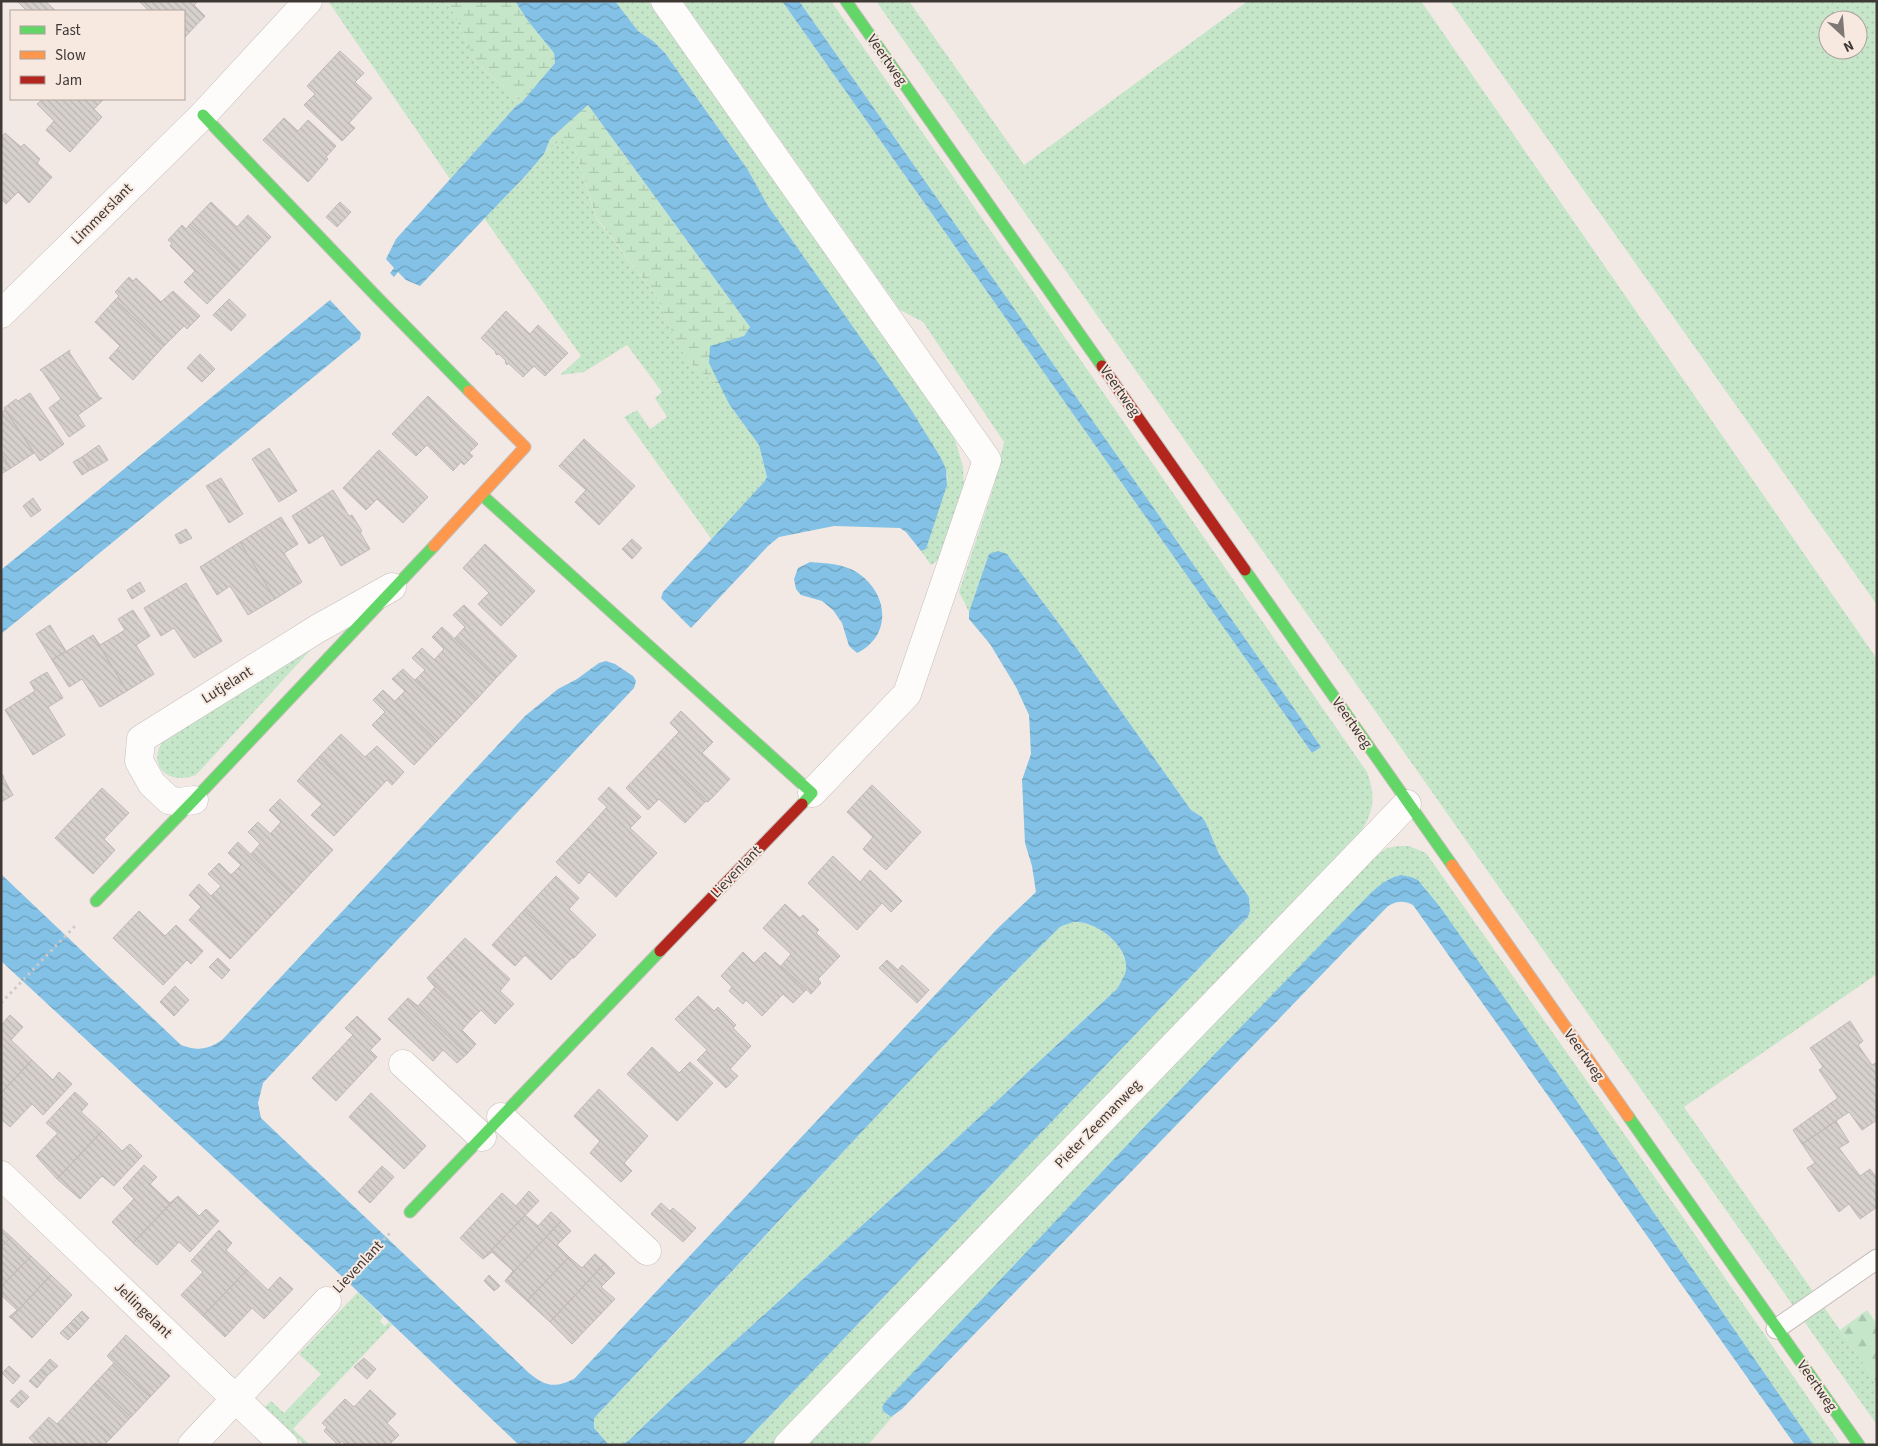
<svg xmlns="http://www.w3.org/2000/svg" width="1878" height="1446" font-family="'Source Sans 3',sans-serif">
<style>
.grass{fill:url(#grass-dots);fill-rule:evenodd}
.forest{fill:url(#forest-firs)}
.wetland{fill:url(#wetland-marsh)}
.water{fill:url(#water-waves)}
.building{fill:url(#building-back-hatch);stroke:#c0bab6}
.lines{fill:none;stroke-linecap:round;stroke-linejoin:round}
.lane-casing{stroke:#c4bebb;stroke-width:21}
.street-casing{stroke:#c4bebb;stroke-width:29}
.fast-casing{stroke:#c4bebb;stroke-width:13}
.slow-casing{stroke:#c4bebb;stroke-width:13}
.jam-casing{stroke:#c4bebb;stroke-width:13}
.path{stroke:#cec9c8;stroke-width:3;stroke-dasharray:2.5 4;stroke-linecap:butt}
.lane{stroke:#fdfcfb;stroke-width:19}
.street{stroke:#fdfcfb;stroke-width:28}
.fast{stroke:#63d668;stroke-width:11}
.slow{stroke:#ff974d;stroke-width:11}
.jam{stroke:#b3261e;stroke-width:11}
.labels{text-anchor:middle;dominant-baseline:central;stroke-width:4;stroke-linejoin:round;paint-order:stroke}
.street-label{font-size:15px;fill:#3f3936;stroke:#f7e8e0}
</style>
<defs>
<pattern id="grass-dots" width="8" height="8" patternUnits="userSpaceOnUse" patternTransform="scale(1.25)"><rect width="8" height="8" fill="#c6e6ca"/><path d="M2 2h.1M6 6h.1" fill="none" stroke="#abc6ae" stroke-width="1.8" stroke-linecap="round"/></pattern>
<pattern id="forest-firs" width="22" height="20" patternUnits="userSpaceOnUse" patternTransform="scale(1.25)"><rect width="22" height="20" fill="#c6e6ca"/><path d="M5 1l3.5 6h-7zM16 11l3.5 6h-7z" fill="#abc6ae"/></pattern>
<pattern id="wetland-marsh" width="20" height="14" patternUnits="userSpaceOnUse" patternTransform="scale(1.25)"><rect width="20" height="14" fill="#c6e6ca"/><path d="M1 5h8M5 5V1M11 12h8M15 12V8" fill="none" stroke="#abc6ae"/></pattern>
<pattern id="water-waves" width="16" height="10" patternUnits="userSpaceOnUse" patternTransform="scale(1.25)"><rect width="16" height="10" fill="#83c2e6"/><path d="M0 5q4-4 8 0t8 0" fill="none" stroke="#6d9fbb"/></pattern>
<pattern id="building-back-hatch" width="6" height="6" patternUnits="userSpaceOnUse" patternTransform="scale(1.25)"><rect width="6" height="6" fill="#d7d1cd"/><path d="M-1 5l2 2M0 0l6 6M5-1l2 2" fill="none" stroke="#bab4b1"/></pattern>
</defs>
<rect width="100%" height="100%" fill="#f2e9e5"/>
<path class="grass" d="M328,1H448L476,63L522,102L516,106L450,179Z
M615,1H648L954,436L963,467L964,490L941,558L931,565L921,551L926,548L948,478L941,458L768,206L748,170L665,53L653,41L638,31Z
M683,1H782L1312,753L1320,746L799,1H831L1367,772C1378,802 1372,815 1355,841L778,1445H742L1248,917L1250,911L1249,897L1219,854L1206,823L1202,817L1191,810L1063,629L1007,554H989L969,612L959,592L993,489L1004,442L923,322L900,310Z
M876,1H909L1024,165L1248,1H1421L1877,659V974L1684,1107L1877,1383V1425Z
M1450,1H1877V605ZM1828,20H1858V50H1828Z
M565,140L571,143L575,150L596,218L657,297L677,344L693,366L722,388L729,404L759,445L767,477L764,482L712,540L624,417L637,410L650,429L667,417L655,398L662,392L627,345L584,372L560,375L581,356L484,218L527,174L544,154L558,141Z
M316,644L196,775C165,787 144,761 167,736Z
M1398,846H1409L1426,853L1680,1213L1841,1445H1814L1552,1065L1422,884L1361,903L882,1409L889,1416H893L868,1445H808L1364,865L1387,848Z
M1080,922L1096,926L1117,943L1127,964L1124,976L1118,988L914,1178L679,1392L628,1441L620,1445H609L594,1428V1419L597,1415L683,1325L906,1084L1024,963L1060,927L1069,923Z
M358,1292L383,1317L380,1321L385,1326L389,1322L392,1325L293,1429L310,1445H305L265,1407L271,1401L284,1413L321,1374L299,1354Z"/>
<path class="forest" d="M1867,1310L1877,1324V1383L1840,1330Z"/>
<path class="wetland" d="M448,1H515L528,21L554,53L555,63L522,102L476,63Z
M588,105L750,327L744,336L709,363L722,388L693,366L677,344L657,297L596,217L575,150C564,132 555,144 544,154L550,139Z"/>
<path class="water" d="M515,1H615L638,31L653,41L665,53L748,170L768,206L910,408L941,458L946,469L947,485L926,549L921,551L906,532L900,528L834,526L779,537L768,546L691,628L661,598L663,592L764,482L767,477L759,445L729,404L709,363L710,346L744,336L750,327L588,105L550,139L544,154L527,174L420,286L406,280L398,272L394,277L390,273L394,268L386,259L396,239L516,106L522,102L555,63L554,53L528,21Z
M782,1H799L1321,747L1312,753Z
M330,300L361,333L360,339L1,634V570Z
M998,551L1007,554L1063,629L1191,810L1202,817L1206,823L1219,854L1249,897L1250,911L1248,917L742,1445H620L628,1441L679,1392L914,1178L1118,988C1121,981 1127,973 1126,966C1126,945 1098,923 1078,922C1072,922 1066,924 1060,927C900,1085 752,1253 597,1415L594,1419V1428L609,1445H519L332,1267L1,961V874L181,1045C197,1051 209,1050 223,1039L525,716L558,689L577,679L599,663L606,661L615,664L633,676L636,681L634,688L263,1083L258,1103L261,1118L529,1373C546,1387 555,1388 574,1379L998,928L1036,892L1032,866L1025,843L1022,780L1031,754L1029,715L1016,687L990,644L969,619V612L989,554Z
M810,562C826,563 845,564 858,573C889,594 892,636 857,653L849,646L842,623L833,610L822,601L801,595L796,589L794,579L798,568Z
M1401,875L1411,877L1418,880L1440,907L1552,1065L1814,1445H1795L1413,905C1403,900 1397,901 1388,906L902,1409L891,1417L883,1411L882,1407L886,1401L1147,1124L1361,903C1373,891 1383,879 1401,875Z"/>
<path class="building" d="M17,1H45L56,11H27Z
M139,1H198L194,5L205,16L184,38V11H149Z
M340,51L364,73L355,82L372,98L349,123L355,128L342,141L304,105L315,94L307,86Z
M43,99H104L94,109L102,117L70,152L46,130L54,121L37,104Z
M284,118L298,131L308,120L336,146L326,157L328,159L308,182L263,140Z
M5,133L21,147L24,144L40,159L37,163L52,177L29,203L18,192L6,204L1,199V137Z
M211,202L237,227L248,215L271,237L239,271L190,224Z
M340,202L351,212L337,227L326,217Z
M190,224L239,271L207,304L184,282L195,271L170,246L172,243L168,240L182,225L186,229Z
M129,277L133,281L136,278L161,302L173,291L200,316L187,329L184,326L164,346L115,300L119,296L115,292Z
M229,299L246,315L231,331L213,315Z
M115,300L164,346L133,380L109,358L120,346L95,322Z
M506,311L530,334L538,325L568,353L545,376L534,366L523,377L508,363L507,365L505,362L506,361L499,354L497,355L495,353L496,352L481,338Z
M70,350L69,352L100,398H102L78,415L85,426L69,437L49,408L61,399L42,371L40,370Z
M200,354L215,369L202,382L187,368Z
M30,393L64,444L40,461L4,408L16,399L18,401Z
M428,396L478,444L469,453L473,456L464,465L461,462L453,471L427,445L416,456L392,434Z
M5,410L34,453L11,468L1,454V413Z
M584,439L635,486L599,525L575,502L586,490L559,466Z
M99,445L108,460L91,470L82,457Z
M269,448L297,491L279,502L252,459Z
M379,450L428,497L403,523L377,499L366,510L343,488Z
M1,454L11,468L1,474Z
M82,457L90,470L82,475L73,462Z
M221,478L243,514L229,523L206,486Z
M333,490L349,516L352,515L362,531L360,532L370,549L341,566L323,535L309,544L292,516Z
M33,498L41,510L31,517L23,506Z
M281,517L298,544L284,553L302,582L275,599L240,542Z
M186,529L192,538L180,544L175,535Z
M632,539L642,548L632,559L622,549Z
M240,542L275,599L248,615L230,586L217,595L200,567Z
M485,544L535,591L501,626L478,604L489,593L463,568Z
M140,582L145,591L132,599L127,590Z
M186,583L222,641L194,658L174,628L161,636L144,608Z
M464,605L517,656L496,678L455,638L465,627L453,615Z
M133,610L150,636L136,645L154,674L127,691L93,635L100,645L125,630L118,619Z
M50,625L66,651L52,660L36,634Z
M442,627L496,678L477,699L435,659L444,649L432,637Z
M93,635L127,691L100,707L82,679L69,687L52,660Z
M422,648L477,699L457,720L415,680L425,670L412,658Z
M403,669L457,720L437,741L395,701L405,691L392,679Z
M47,672L63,698L48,707L65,735L33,755L5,710L35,691L30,682Z
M383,690L437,741L414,765L372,725L385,712L373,700Z
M681,711L713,742L702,753L730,779L708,802L658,754L679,732L670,723Z
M341,734L365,757L377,746L404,772L392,785L387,780L366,802L319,757Z
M658,754L708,802L706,801L685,823L659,799L648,810L626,788Z
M319,757L366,802L334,836L311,815L322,804L297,781Z
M2,774L4,777H3L13,795L1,802Z
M872,785L921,832L886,870L863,849L873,837L847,812Z
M609,787L641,817L630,828L657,853L636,875L587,829L607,807L598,799Z
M102,788L129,813L104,839L115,850L93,874L55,838Z
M280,799L333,850L312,872L271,833L281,822L269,810Z
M258,822L312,872L292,894L251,854L260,844L248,832Z
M587,829L636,875L616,897L589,872L579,884L556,862Z
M238,842L292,894L272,915L231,875L241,865L228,853Z
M833,856L860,882L870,870L902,901L891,912L882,903L857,930L808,883Z
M219,863L272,915L252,936L211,896L221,886L208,874Z
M556,876L579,898L569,909L596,935L574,958L524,910Z
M199,884L252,936L230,959L189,920L201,907L189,895Z
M785,904L800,918L803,915L819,930L816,933L840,956L818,979L821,983L811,994L781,966L791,954L763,928Z
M524,910L574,958H572L551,980L525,955L515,966L492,945Z
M139,911L165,936L176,925L203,951L191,964L187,960L163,985L113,938Z
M465,938L510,979L500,991L514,1004L504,1014L446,958Z
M743,952L754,963L765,952L806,990L793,1003L783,994L762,1016L746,1000L743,1004L729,991L732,987L721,976Z
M218,958L230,970L222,979L209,967Z
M446,958L504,1014L495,1024L481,1010L471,1020L427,978Z
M887,960L898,970L902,965L929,990L917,1003L879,968Z
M427,978L471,1020L462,1030L476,1044L467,1054L408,998L418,1006L435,987Z
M175,986L189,1000L174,1016L160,1002Z
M698,996L714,1011L718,1007L736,1025L733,1028L751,1046L730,1069L738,1076L726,1088L697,1060L707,1050L675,1019Z
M408,998L467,1054L457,1063L443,1050L433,1061L388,1019Z
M10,1015L23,1027L11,1040L32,1060L1,1093V1025Z
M357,1016L381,1039L370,1050L377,1057L336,1101L312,1078L353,1035L345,1028Z
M1850,1021L1863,1041L1858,1045L1872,1065L1877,1062V1120L1862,1130L1849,1112L1802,1144L1793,1130L1838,1098L1819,1070L1823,1067L1810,1048Z
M652,1047L679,1073L690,1062L713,1083L677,1121L627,1074Z
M32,1060L53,1080L59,1072L72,1084L43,1115L32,1104L10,1127L1,1119V1093Z
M599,1089L648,1136L624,1163L632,1171L621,1182L590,1153L600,1141L574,1116Z
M75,1092L88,1104L81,1112L102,1131L57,1179L36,1156L58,1133L46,1123Z
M371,1093L426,1146L404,1169L349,1117Z
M1836,1121L1849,1142L1839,1148L1860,1176L1870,1169L1877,1178V1207L1860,1219L1849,1204L1839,1212L1807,1168L1815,1163L1802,1144Z
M102,1131L122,1151L130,1144L142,1156L114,1186L102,1176L80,1199L57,1179Z
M144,1165L157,1177L150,1184L170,1203L178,1196L133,1243L112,1222L134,1199L123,1188Z
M382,1166L394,1177L370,1203L358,1192Z
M529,1191L539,1201L483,1259L460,1238L502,1193L516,1206Z
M178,1196L199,1216L206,1209L219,1221L190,1252L179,1242L157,1265L133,1243Z
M661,1203L670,1211L673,1208L696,1228L683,1242L651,1214Z
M551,1212L561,1221L505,1281L513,1271L492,1252L483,1259L525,1215L538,1226Z
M561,1221L571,1231L557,1245L569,1257L527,1301L505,1281Z
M1,1228L11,1237L1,1247Z
M219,1230L232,1243L226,1250L247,1270L203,1316L181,1295L203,1272L191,1261Z
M11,1237L31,1256L1,1287V1247Z
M595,1254L605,1263L550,1322L527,1301L569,1257L582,1268Z
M31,1256L51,1275L11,1318L9,1317L17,1310L1,1295V1287Z
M605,1263L615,1273L601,1287L615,1299L572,1344L550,1322Z
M247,1270L268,1290L280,1277L293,1289L264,1319L252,1308L225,1337L203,1316Z
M51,1275L72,1295L32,1338L11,1318Z
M489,1275L500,1286L494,1291L484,1281Z
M82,1311L89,1318L79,1329L71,1322Z
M71,1322L79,1329L68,1340L60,1333Z
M126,1335L170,1376L150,1397L107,1356Z
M364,1358L376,1369L367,1379L354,1367Z
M50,1359L58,1366L47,1376L40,1370Z
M114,1363L150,1397L131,1417L95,1383Z
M9,1366L20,1376L13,1384L2,1373Z
M40,1370L47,1376L37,1388L29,1381Z
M95,1383L131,1417L112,1437L76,1404Z
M21,1390L29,1397L18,1408L10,1401Z
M370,1390L396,1414L387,1423L399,1435L389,1445H346L342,1441L338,1445L324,1431L327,1427L322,1423L345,1399L354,1407Z
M76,1404L112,1437L104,1445H79L57,1424Z
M49,1417L57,1424L79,1445H36L29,1438Z"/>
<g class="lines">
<defs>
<path id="lane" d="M1776,1329L1877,1259"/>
<path id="street" d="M665,1L987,460L907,694L812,793
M1,314L203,115L308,1
M194,800L179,802L169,800L152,784L139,761L141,739L317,629L392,587
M403,1064L482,1137
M501,1117L647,1251
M1,1175L284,1445
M192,1445L327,1301
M788,1445L1407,804"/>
<path id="fast" d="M846,1L1102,366
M203,115L375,295L469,391
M482,495L812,793L802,804
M1245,570L1452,865
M96,901L194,800L434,546
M1628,1116L1859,1445
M410,1212L660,951"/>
<path id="slow" d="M434,546L525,447L469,391
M1452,865L1628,1116"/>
<path id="jam" d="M1102,366L1245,570
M660,951L802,804"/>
</defs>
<use href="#lane" class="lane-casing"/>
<use href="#street" class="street-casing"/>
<use href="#fast" class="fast-casing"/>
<use href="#slow" class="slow-casing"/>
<use href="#jam" class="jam-casing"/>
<path class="path" d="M1,1003L76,925
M348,1278L390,1233"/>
<use href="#lane" class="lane"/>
<use href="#street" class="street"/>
<use href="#fast" class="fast"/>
<use href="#slow" class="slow"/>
<use href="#jam" class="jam"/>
</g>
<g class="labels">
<g class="street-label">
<text transform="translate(887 60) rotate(55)">Veertweg</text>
<text transform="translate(102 214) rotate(-45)">Limmerslant</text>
<text transform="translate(1120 391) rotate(55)">Veertweg</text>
<text transform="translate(227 685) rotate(-32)">Lutjelant</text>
<text transform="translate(1352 723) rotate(55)">Veertweg</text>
<text transform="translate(736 872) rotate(-46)">Lievenlant</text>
<text transform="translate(1584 1055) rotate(55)">Veertweg</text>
<text transform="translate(1098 1124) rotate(-46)">Pieter Zeemanweg</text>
<text transform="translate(358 1267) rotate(-47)">Lievenlant</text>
<text transform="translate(143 1310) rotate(44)">Jellingelant</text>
<text transform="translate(1817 1386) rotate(55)">Veertweg</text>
</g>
</g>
<rect width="1878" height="1446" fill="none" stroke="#3f3936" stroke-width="5"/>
<rect x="10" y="10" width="175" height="90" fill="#f7e8e0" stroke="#ada29c"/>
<rect x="20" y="26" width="25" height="8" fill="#63d668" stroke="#ada29c"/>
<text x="55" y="35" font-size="15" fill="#3f3936">Fast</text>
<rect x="20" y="51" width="25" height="8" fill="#ff974d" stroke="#ada29c"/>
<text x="55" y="60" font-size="15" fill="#3f3936">Slow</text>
<rect x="20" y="76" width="25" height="8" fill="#b3261e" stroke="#ada29c"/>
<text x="55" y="85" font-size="15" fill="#3f3936">Jam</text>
<g transform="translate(1843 35) rotate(154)"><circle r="24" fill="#f7e8e0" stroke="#ada29c"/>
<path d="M0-4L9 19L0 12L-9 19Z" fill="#7e7773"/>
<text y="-8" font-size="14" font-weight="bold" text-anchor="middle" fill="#3f3936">N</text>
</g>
</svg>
